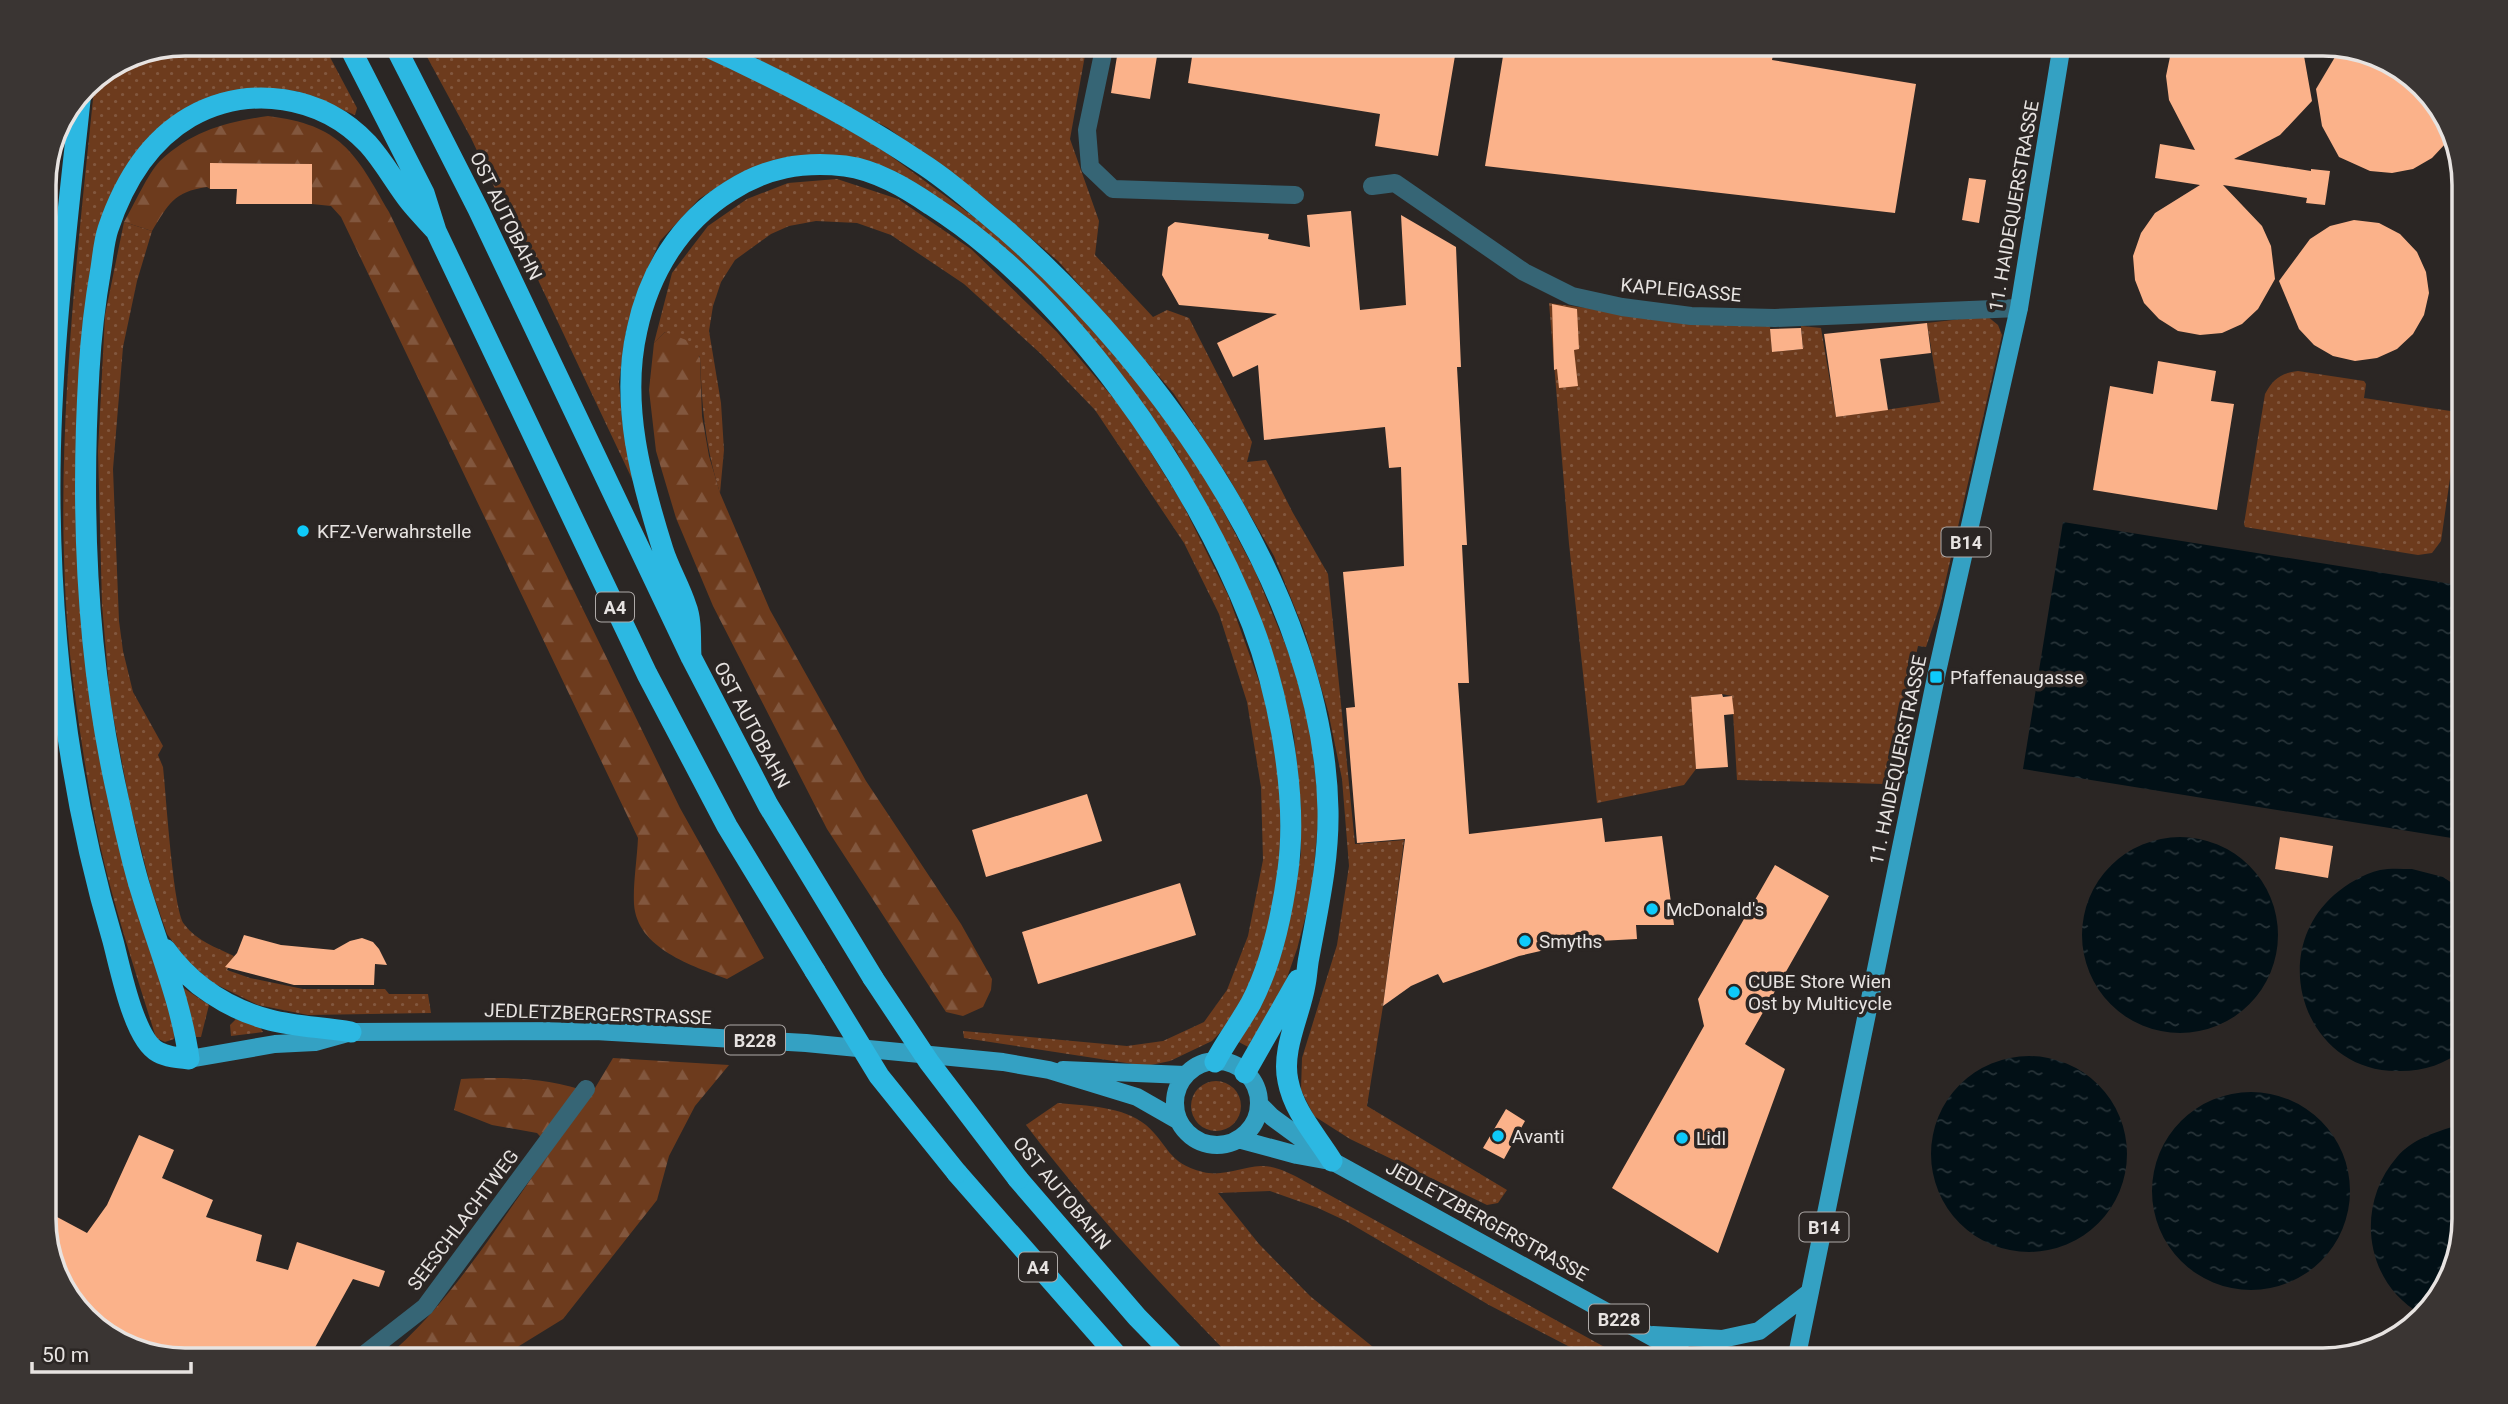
<svg xmlns="http://www.w3.org/2000/svg" width="2508" height="1404" font-family="Roboto,sans-serif">
<style>
.grass{fill:url(#grass-dots)}
.forest{fill:url(#forest-firs)}
.water{fill:url(#water-ripples)}
.building{fill:#fbb28a}
.lines{fill:none;stroke-linecap:round;stroke-linejoin:round}
.minor{stroke:#366575;stroke-width:18}
.major{stroke:#34a1c3;stroke-width:18}
.highway{stroke:#2cb8e2;stroke-width:21}
.highway-bridge{stroke:#2cb8e2;stroke-width:21}
.poi-dot{fill:#0ecafa;stroke:#2b2624;stroke-width:2.5}
.labels{text-anchor:middle;dominant-baseline:central;stroke-width:7;stroke-linejoin:round;paint-order:stroke}
.shield{fill:#2b2624;stroke:#afaaa8;stroke-width:2}
.shield-label{font-size:18px;font-weight:bold;fill:#e7e3e1}
.street-label{font-size:19px;fill:#e7e3e1;stroke:#2b2624}
.poi-label{font-size:19px;fill:#e7e3e1;stroke:#2b2624;text-anchor:start}
.rim{fill:none;stroke:#e7e3e1;stroke-width:3.5}
</style>
<defs>
<pattern id="grass-dots" width="8" height="8" patternUnits="userSpaceOnUse" patternTransform="scale(1.75)"><rect width="8" height="8" fill="#6d3b1d"/><path d="M2 2h.1M6 6h.1" fill="none" stroke="#82573e" stroke-width="1.8" stroke-linecap="round"/></pattern>
<pattern id="forest-firs" width="22" height="20" patternUnits="userSpaceOnUse" patternTransform="scale(1.75)"><rect width="22" height="20" fill="#6d3b1d"/><path d="M5 1l3.5 6h-7zM16 11l3.5 6h-7z" fill="#82573e"/></pattern>
<pattern id="water-ripples" width="26" height="14" patternUnits="userSpaceOnUse" patternTransform="scale(1.75)"><rect width="26" height="14" fill="#021016"/><path d="M2 4q2-2 4 0t4 0M15 11q2-2 4 0t4 0" fill="none" stroke="#273338"/></pattern>
</defs>
<rect width="100%" height="100%" fill="#2b2624"/>
<path class="grass" d="M185,44H323L357,108L355,115L297,91L240,90L154,132L97,240L84,611L175,1029L174,1039L165,1042L156,1038C137,976 114,908 100,845C89,794 81,741 74,689C48,488 75,279 95,79L131,54Z
M420,44H677L775,89L877,146L989,228L1081,314L1159,408L1209,484L1255,571L1292,661L1311,732L1319,809L1312,892L1297,949L1282,992L1250,1048L1237,1041L1261,1001L1283,949L1301,854V812L1294,736L1277,666L1262,624L1222,534L1176,451L1150,415L911,182L778,160L735,176L699,199L660,241L639,289L626,330L619,382L622,419L633,481L471,138Z
M722,44H1087L1070,139L1099,221L1095,255L1153,317L1167,310L1189,318L1252,442L1247,462L1266,460L1293,513L1328,574L1355,844L1404,840L1383,1006L1367,1106L1507,1190L1498,1203L1487,1205L1350,1139L1314,1116L1301,1090L1302,1058L1337,945L1349,866L1342,779L1328,711L1305,633L1274,556L1227,475L1174,394L1138,352L1059,262L990,203L888,128L800,82Z
M837,179L898,199L971,249L1057,332L1127,414L1182,503L1228,595L1264,695L1281,783L1280,872L1259,967L1231,1021L1212,1041L1170,1061L1146,1066L964,1038L963,1031L1127,1046L1163,1041L1204,1022L1227,990L1248,936L1263,860L1261,787L1247,702L1219,614L1184,543L1095,410L1041,354L964,284L891,235L857,223L816,221L789,226L771,234L735,260L721,282L713,306L709,331L721,403L724,450L720,493C705,445 702,408 700,357L665,332L654,343L672,273L708,226L747,199L788,183Z
M124,222L152,231L137,281L123,347L113,469L119,621L123,651L133,692L163,746L158,755L163,767C166,793 173,909 184,924C197,941 215,947 234,956L227,970L250,978L303,989H385L389,994H428L431,1013L308,1015L258,1005L213,983L188,962L167,934L151,888L130,805L110,699L102,605L98,451L105,315Z
M1549,303L1662,318L1770,326L1772,352L1803,349L1801,326L1821,328L1836,417L1940,402L1927,323L1987,316L1998,325L2002,335L1940,605L1926,647L1918,646L1906,700L1903,751L1897,777L1885,784L1737,780L1732,696L1722,694L1692,697L1696,769L1684,785L1597,803L1569,544Z
M2298,371L2364,381L2366,384L2364,398L2457,412L2459,416L2441,541L2432,553L2418,555L2245,527L2244,524L2265,394C2273,379 2281,373 2298,371Z
M182,987L209,1005L201,1037H196Z
M236,1019L260,1027L263,1032L231,1036L230,1025Z
M1191 1106a25 25 0 1 1 50 0a25 25 0 1 1-50 0Z
M1058,1103C1086,1106 1123,1106 1146,1125C1169,1145 1167,1163 1203,1172C1223,1177 1241,1167 1261,1166C1275,1166 1285,1171 1297,1177L1628,1360H1595L1489,1305L1346,1221L1318,1208L1270,1191L1218,1193L1259,1244L1310,1296L1389,1360H1234C1161,1285 1090,1209 1026,1125Z"/>
<path class="forest" d="M268,116C341,125 355,152 389,212L680,808L764,958L727,979C693,966 637,949 634,904C633,883 637,860 638,838L341,217L331,206L312,204V164L210,163V189L207,187C173,192 169,204 152,231L124,222C133,207 148,173 160,161C192,131 226,122 268,116Z
M665,332L689,341L700,358L702,416L709,456L720,493L770,610L866,781L961,924L992,979L991,990L983,1007L963,1016L946,1012L827,829L713,606L676,518L656,451L649,390L654,343Z
M613,1058L729,1065L695,1106L669,1156L657,1200L563,1319L511,1351L501,1360H383C452,1303 500,1221 552,1149L537,1133L492,1125L454,1110L461,1079C509,1077 546,1077 592,1093Z"/>
<path class="water" d="M2063,522L2464,586V840L2023,769Z
M2082 935a98 98 0 1 1 196 0a98 98 0 1 1-196 0Z
M2412,869L2443,877L2464,891V1049C2445,1064 2425,1071 2400,1071C2307,1074 2265,956 2334,895C2347,884 2363,874 2380,870C2390,868 2402,869 2412,869Z
M1931 1154a98 98 0 1 1 196 0a98 98 0 1 1-196 0Z
M2152 1191a99 99 0 1 1 198 0a99 99 0 1 1-198 0Z
M2458,1125H2464V1219L2445,1289L2421,1314C2364,1282 2355,1205 2397,1157C2412,1139 2436,1132 2458,1125Z"/>
<path class="building" d="M1119,44H1159L1150,99L1111,93Z
M1194,44H1457L1438,156L1375,146L1380,114L1188,83Z
M1505,44H1775L1772,60L1916,84L1895,213L1485,166Z
M2177,44H2297L2304,56L2312,101L2280,135L2234,159L2311,171V169L2330,171L2325,205L2306,203L2307,198L2223,185L2262,226L2271,246L2275,279L2258,309L2242,324L2222,333L2200,335L2178,331L2159,319L2144,303L2135,280L2133,256L2141,233L2155,213L2200,185L2155,178L2160,144L2195,150L2169,100L2166,76L2171,52Z
M2345,50L2393,63L2445,114L2451,133L2447,142L2432,158L2413,169L2392,173L2370,171L2339,157L2322,126L2316,89L2335,57Z
M210,163L312,164V204H236L237,189H210Z
M1969,178L1986,180L1979,223L1962,220Z
M1351,211L1360,310L1406,305L1401,215L1456,247L1461,367H1457L1467,545H1462L1469,683H1458L1469,834L1602,818L1605,842L1662,836L1674,925H1636L1637,939L1580,942L1519,956L1443,983L1438,974L1411,986L1383,1006L1405,839L1357,843L1346,708L1355,707L1343,572L1404,566L1401,467L1389,468L1385,427L1264,440L1258,365L1233,377L1217,343L1277,314L1179,305L1162,275L1168,227L1175,222L1269,234L1268,239L1310,247L1307,215Z
M2354,220L2379,223L2400,234L2417,252L2426,272L2429,293L2424,315L2413,334L2397,349L2377,358L2355,361L2333,356L2314,345L2299,329L2279,281L2310,239L2330,226Z
M1552,304L1577,309L1579,349L1574,350L1578,386L1559,388L1557,369L1554,370Z
M1927,323L1931,353L1880,359L1888,410L1836,417L1824,334Z
M1801,328L1803,349L1772,352L1770,329Z
M2158,361L2216,371L2211,401L2234,404L2217,510L2093,490L2110,386L2153,394Z
M1722,694L1723,697L1732,696L1734,714L1724,715L1728,767L1696,769L1691,697Z
M1087,794L1102,841L986,877L972,830Z
M2280,837L2333,846L2328,878L2275,869Z
M1775,865L1829,896L1745,1044L1785,1069L1718,1253L1612,1188L1704,1026L1698,999Z
M1180,883L1196,935L1038,984L1022,932Z
M244,935L281,945L334,950L350,941L362,938L373,942L379,949L387,965L375,964L374,985H294L225,967L237,953Z
M1506,1109L1525,1121L1504,1159L1483,1148Z
M139,1135L174,1150L162,1178L213,1200L206,1217L262,1235L256,1261L288,1270L297,1242L385,1271L379,1287L353,1279L308,1360H185L115,1341L67,1297L44,1228V1210L87,1233L107,1205Z"/>
<g class="lines">
<path class="minor" d="M1105,44L1087,130L1090,167L1113,189L1295,195
M1372,186L1395,183L1524,272L1572,296L1622,307L1691,316L1775,318L2019,308
M357,1360L425,1307L586,1089"/>
<path class="major" d="M189,1059L275,1044L315,1042L351,1032L595,1031L806,1043L1003,1062L1049,1070L1137,1097L1179,1121
M1175 1103a42 42 0 1 1 84 0a42 42 0 1 1-84 0Z
M1063,1070L1185,1075
M1259,1104L1272,1117L1332,1161L1694,1360
M1238,1139L1297,1155L1330,1161
M1653,1335L1722,1339L1759,1331L1810,1292
M1796,1360L1937,672L2019,308L2062,44"/>
<path class="highway" d="M348,44L424,193L436,231L647,674L727,826L815,971
M394,44L478,209L691,657L768,805L873,978
M701,44C776,78 850,115 918,161C950,181 978,207 1007,231C1162,367 1324,596 1328,810C1329,861 1318,907 1309,957C1307,966 1307,976 1305,985C1300,1015 1281,1050 1288,1081C1294,1112 1316,1135 1332,1161
M81,91C67,226 49,362 50,497C51,648 70,797 113,941C120,967 134,1040 158,1052C167,1057 178,1058 189,1059C181,1001 158,947 141,891C130,856 123,820 115,784C86,650 81,507 89,371C91,336 95,302 101,268C103,255 104,241 108,229C123,184 147,142 190,117C249,84 322,95 368,144C385,163 395,183 410,202C418,212 427,221 436,231
M691,657C690,641 692,621 686,606C680,587 669,569 663,550C641,480 620,404 637,330C649,273 680,222 730,191C766,168 802,161 845,166C876,170 906,188 931,205C1069,293 1193,473 1252,624C1279,695 1298,795 1288,870C1282,915 1272,963 1251,1003C1240,1023 1226,1041 1215,1062
M165,949C191,985 228,1009 270,1020C296,1027 324,1027 351,1032
M1245,1073L1298,980
M957,1173L1121,1360
M1018,1179L1137,1317L1179,1360"/>
<path class="highway-bridge" d="M815,971L879,1076L957,1173
M873,978L929,1062L1018,1179"/>
</g>
<g class="poi-dot">
<circle cx="303" cy="531" r="7"/>
<rect x="1929" y="670" width="14" height="14" rx="3.5"/>
<circle cx="1652" cy="909" r="7"/>
<circle cx="1525" cy="941" r="7"/>
<circle cx="1734" cy="992" r="7"/>
<circle cx="1498" cy="1136" r="7"/>
<circle cx="1682" cy="1138" r="7"/>
</g>
<g class="labels">
<g class="shield">
<rect x="1941.5" y="527.5" width="49" height="29" rx="5"/>
<rect x="596" y="592.5" width="38" height="29" rx="5"/>
<rect x="725" y="1025.5" width="60" height="29" rx="5"/>
<rect x="1799.5" y="1212.5" width="49" height="29" rx="5"/>
<rect x="1019" y="1252.5" width="38" height="29" rx="5"/>
<rect x="1589" y="1304.5" width="60" height="29" rx="5"/>
</g>
<g class="shield-label">
<text x="1966" y="542">B14</text>
<text x="615" y="607">A4</text>
<text x="755" y="1040">B228</text>
<text x="1824" y="1227">B14</text>
<text x="1038" y="1267">A4</text>
<text x="1619" y="1319">B228</text>
</g>
<g class="street-label">
<text transform="translate(2014 206) rotate(-80)">11. HAIDEQUERSTRASSE</text>
<text transform="translate(506 216) rotate(64)">OST AUTOBAHN</text>
<text transform="translate(1681 290) rotate(5)">KAPLEIGASSE</text>
<text transform="translate(752 725) rotate(62)">OST AUTOBAHN</text>
<text transform="translate(1898 760) rotate(-78)">11. HAIDEQUERSTRASSE</text>
<text transform="translate(598 1014) rotate(2)">JEDLETZBERGERSTRASSE</text>
<text transform="translate(1062 1193) rotate(50)">OST AUTOBAHN</text>
<text transform="translate(463 1220) rotate(-53)">SEESCHLACHTWEG</text>
<text transform="translate(1487 1221) rotate(29)">JEDLETZBERGERSTRASSE</text>
</g>
<g class="poi-label">
<text x="317" y="531">KFZ-Verwahrstelle</text>
<text x="1950" y="677">Pfaffenaugasse</text>
<text x="1666" y="909">McDonald's</text>
<text x="1539" y="941">Smyths</text>
<text x="1748" y="981">CUBE Store Wien<tspan x="1748" dy="22">Ost by Multicycle</tspan></text>
<text x="1512" y="1136">Avanti</text>
<text x="1696" y="1138">Lidl</text>
</g>
</g>
<path d="M0 0H2508V1404H0ZM185 56H2323A129 129 0 0 1 2452 185V1219A129 129 0 0 1 2323 1348H185A129 129 0 0 1 56 1219V185A129 129 0 0 1 185 56Z" fill="#3a3533" fill-rule="evenodd"/>
<path class="rim" d="M185 56H2323A129 129 0 0 1 2452 185V1219A129 129 0 0 1 2323 1348H185A129 129 0 0 1 56 1219V185A129 129 0 0 1 185 56Z"/>
<path d="M32 1362v10h159v-10" fill="none" stroke="#e7e3e1" stroke-width="3.5"/>
<text x="42" y="1362" font-size="21" fill="#e7e3e1" stroke="#2b2624" stroke-width="5" paint-order="stroke">50 m</text>
</svg>
